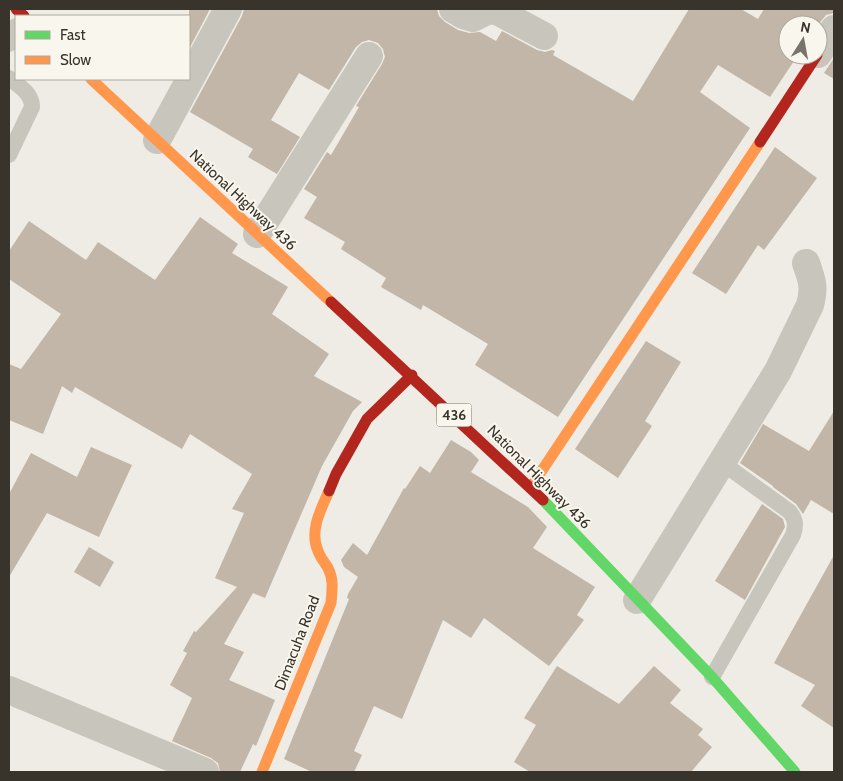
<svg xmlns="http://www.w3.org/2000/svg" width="843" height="781" font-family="Cabin,sans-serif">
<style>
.building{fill:#c1b6a7}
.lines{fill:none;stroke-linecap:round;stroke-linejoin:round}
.lane{stroke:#c8c5bd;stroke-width:16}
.street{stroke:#c8c5bd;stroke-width:28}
.fast{stroke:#63d668;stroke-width:11}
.slow{stroke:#ff974d;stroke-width:11}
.jam{stroke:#b3261e;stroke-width:11}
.labels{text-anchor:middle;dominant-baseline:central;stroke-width:4;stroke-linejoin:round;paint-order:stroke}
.shield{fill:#f9f7ed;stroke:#726e65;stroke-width:1}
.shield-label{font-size:14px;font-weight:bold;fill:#38332b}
.street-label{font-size:15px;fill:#38332b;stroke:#f9f7ed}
</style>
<rect width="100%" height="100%" fill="#eeece4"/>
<path class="building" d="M189,9H210L189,49Z
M244,9H437L439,16L445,22L458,30L469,33L480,32L496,41L502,31L537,50L545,52L552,50L555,51L553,55L633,101L689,9H741L758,19L764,9H834V13L826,15L818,25H788V55H798L770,97L718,65L700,92L750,128L558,417L475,365L488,344L423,305L421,310L381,287L386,278L341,249L345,242L304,218L317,197L304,189L327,152L331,155L359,107L356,106L382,64L385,57L383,49L378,43L369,40L362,42L356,47L329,90L299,73L271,120L300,137L277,174L248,157L253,149L190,112L242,16Z
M834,58V79L824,73Z
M775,147L817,178L764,250L758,245L726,294L692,273Z
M200,217L238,244L232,253L288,287L272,314L329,354L314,376L362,402L353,411L322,466L265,598L253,593L224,644L244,652L229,680L275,700L256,746L253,744L240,772H220L218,763L211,758L172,741L192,698L170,685L187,653L183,651L194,631L196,632L237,587L215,578L244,513L232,509L252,474L190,434L182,449L75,387L72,393L62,386L43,434L9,420V364L21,369L61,314L9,279V251L29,221L86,260L98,242L155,280Z
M646,341L681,362L645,421L652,426L618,478L575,449Z
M834,411V514L811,500L803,514L796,504L773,487V486L740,463L763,424L809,451Z
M451,440L471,452L479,460L471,472L528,507L547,527L533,548L595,587L577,615L584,620L549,666L484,618L471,638L443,620L402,719L374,706L354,751L362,755L354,772H312L284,759L345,609L349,599L347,598L348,594L358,577L344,567L341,560L353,543L367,555L404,488L405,489L420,466L430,473Z
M91,447L132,465L99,537L47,513L9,577V494L31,453L77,477Z
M762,504L783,519L785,527L745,600L715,581Z
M89,547L114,562L100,587L74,572Z
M834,555V728L801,706L815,685L774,663Z
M557,666L619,704L654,666L681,690L670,703L703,729L698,735L712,747L691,772H530L514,762L536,725L524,718Z"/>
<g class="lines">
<path class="lane" d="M9,44L16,26
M9,78C19,86 32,93 32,107L9,155
M712,677L793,535C796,526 796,520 790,512L721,462"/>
<path class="street" d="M453,9L463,15L473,18L487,11L495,10L544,36
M818,54L834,29
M157,140L228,9
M257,234L369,56
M637,600L778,371L810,305C815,287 812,280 806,263
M9,690L205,772"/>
<path class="fast" d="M543,500L712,677L795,772"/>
<path class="slow" d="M91,79L331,302
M531,487L760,142
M262,772L331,603C332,590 334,580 328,568C325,563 320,557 318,551C309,531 321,509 329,491"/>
<path class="jam" d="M16,9L24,16
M760,142L817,55
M331,302L543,500
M329,491L336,474L367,419L412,375"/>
</g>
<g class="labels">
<rect class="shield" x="436.5" y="403.5" width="35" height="23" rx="4"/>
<g class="shield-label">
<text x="454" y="415">436</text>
</g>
<g class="street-label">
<text transform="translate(243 200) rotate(43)">National Highway 436</text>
<text transform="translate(539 477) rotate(45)">National Highway 436</text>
<text transform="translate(297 643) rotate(-69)">Dimacuha Road</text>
</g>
</g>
<rect width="843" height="781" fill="none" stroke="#38332b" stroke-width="20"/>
<rect x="15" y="15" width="175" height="65" fill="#f9f7ed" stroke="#aca99f"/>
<rect x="25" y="31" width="25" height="8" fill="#63d668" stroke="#aca99f"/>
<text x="60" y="40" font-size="15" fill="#38332b">Fast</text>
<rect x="25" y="56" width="25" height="8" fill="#ff974d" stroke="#aca99f"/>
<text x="60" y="65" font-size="15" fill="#38332b">Slow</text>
<g transform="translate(803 40) rotate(11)"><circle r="24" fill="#f9f7ed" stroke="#aca99f"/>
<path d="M0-4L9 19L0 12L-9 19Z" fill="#78746c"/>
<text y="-8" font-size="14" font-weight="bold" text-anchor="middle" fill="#38332b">N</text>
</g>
</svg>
